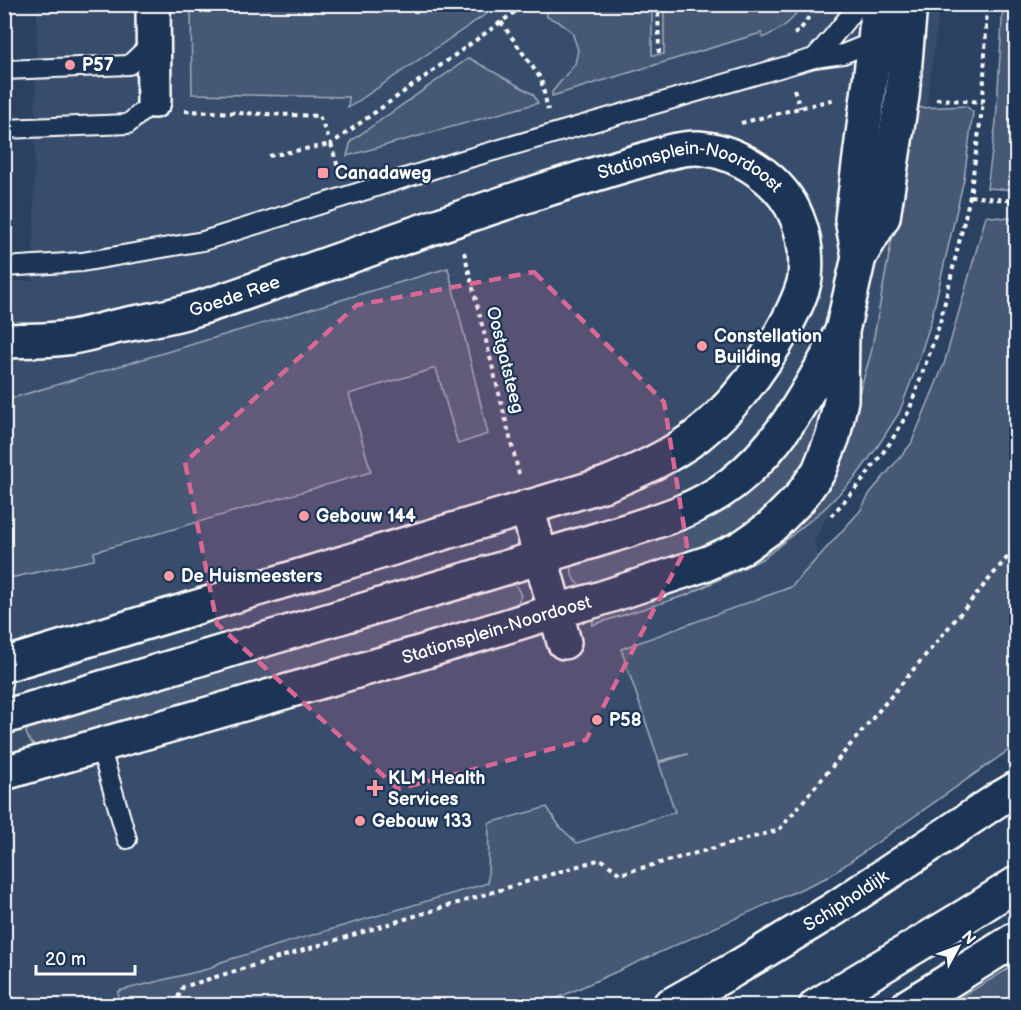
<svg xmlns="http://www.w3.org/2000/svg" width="1021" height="1010" font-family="'Balsamiq Sans',sans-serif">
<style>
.built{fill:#394e6c}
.green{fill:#465975;stroke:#a2acba;stroke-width:1.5}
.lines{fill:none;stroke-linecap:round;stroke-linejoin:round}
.lane-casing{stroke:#fff;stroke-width:22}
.street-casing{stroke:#fff;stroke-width:38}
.secondary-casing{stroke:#fff;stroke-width:38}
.primary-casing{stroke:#fff;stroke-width:38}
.path{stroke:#fff;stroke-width:4;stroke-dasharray:4.5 4.5;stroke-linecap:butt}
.lane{stroke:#1d3557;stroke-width:18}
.street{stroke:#1d3557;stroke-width:33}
.secondary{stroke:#1d3557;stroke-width:33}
.primary{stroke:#1d3557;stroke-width:33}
.marked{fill:#d76994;fill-opacity:0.2;stroke:#d76994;stroke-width:4.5;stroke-dasharray:12 8;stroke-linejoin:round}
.poi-dot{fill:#ff9aa2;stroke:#1d3557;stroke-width:2}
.labels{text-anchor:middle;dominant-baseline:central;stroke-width:4.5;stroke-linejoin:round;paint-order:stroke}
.poi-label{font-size:18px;font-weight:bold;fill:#fff;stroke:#1d3557;text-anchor:start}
.street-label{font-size:18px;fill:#fff;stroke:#1d3557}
</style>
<rect width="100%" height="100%" fill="#2a4161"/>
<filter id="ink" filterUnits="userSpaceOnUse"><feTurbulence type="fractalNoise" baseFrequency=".0167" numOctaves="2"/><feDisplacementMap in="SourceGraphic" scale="12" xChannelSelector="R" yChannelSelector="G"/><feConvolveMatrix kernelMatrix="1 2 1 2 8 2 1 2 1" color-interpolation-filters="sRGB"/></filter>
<g filter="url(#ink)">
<path class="built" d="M37,5H940L888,392L814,542L883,814L382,1005L5,1006L4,281H33Z"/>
<path class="green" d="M799,4C797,22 777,30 763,38L761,33L552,96V92L575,64L578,50L572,32L559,22L547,17L546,10L547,5H652V55L664,54V5Z
M191,5V4L499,5L348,108L349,97L192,94Z
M1003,5H1016V190L987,188L996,122Z
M469,58L533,94L538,103L347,156L351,141Z
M966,106L973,112L964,179L930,325L915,371L899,413L876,449L855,478L824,509L764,558L687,595L592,625L597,609L761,547L850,425L871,353L915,112L918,108Z
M986,216L1016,219V745L828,877L560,997L538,1005H119L118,991L208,969L221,962L488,883L489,823L547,807L560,827L577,843L675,812L659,763L688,754L659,761L621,649L791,587L860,511L870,493L911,444L944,364Z
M448,268L488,434L458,444L436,368L349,394L371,472L94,552V560L5,579L4,404L9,399Z
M823,396L825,399L818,426L805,462L782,494L759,518L735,534L707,548L587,584L580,585C572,579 570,573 573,564L761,480L782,458Z
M513,583L517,587L521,596L518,602L513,606L42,747C32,747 30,742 26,733L28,727L34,723Z
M1016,964V1005H948Z"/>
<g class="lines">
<defs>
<path id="lane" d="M814,58L831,39L859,4
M4,70L129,65L153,42
M4,129L128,124L154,101
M4,267L82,262L203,241L459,161L814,58L843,54L880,39
M100,746L127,839"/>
<g id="street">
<path d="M153,4L154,101"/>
<path id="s1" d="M4,341C24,340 45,341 65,338C83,336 101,330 119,326C144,321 171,317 196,309C227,300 257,288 288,278C368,250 448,221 529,195C565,183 602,172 639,161C658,156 678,147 698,148C739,151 782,180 797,218C805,237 807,258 805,278C802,294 794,309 787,323C764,366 735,406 697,436C669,457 638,471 606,484L4,665"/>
<path d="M527,507L564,642"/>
</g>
<g id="secondary">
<path d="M859,257L852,219L875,42L878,4"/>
<path d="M4,717C165,670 325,622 485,574C528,561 570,548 613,535C654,522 696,511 731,484C782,445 808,391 840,335"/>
<path id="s2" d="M4,773L423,652L556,611L596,600L708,563L741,548L771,527L799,499L819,471L833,436L841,400L842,331L859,257L883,217L902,96L910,4"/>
</g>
<g id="primary">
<path id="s3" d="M669,1006L733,970L834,909L999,799L1016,789"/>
<path d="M816,1006L969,914L1016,884"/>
<path d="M908,1006L1016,939"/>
</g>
</defs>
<use href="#lane" class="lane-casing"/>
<use href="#street" class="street-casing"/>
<use href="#secondary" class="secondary-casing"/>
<use href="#primary" class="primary-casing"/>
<path class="path" d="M658,4L659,53
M501,22L541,79L548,110
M794,34C804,29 810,14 815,4
M794,89L800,108
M936,99L983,102
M185,111L319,116L331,144L526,4
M741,123L835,99
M269,156L331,144L339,171
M970,196L1016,201
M464,252L519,474
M831,516L862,481L890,443L909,411L940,323L970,196L983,102L987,4
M174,1006L183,987L601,859L620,874L779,830L1016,547"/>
<use href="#lane" class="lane"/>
<use href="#street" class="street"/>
<use href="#secondary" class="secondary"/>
<use href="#primary" class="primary"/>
</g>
</g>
<path class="marked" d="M534,272L664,402L687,546L586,740L398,789L217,624L185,462L357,305Z"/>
<g class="poi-dot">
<circle cx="70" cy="65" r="6"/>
<rect x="317" y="167" width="12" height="12" rx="3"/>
<circle cx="702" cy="346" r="6"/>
<circle cx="304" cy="516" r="6"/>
<circle cx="169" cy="576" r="6"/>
<circle cx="597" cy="720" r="6"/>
<path d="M372 779h6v6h6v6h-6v6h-6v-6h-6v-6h6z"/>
<circle cx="360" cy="821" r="6"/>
</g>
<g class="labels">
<g class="poi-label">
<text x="82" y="65">P57</text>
<text x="335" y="173">Canadaweg</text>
<text x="714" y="336">Constellation<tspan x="714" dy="21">Building</tspan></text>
<text x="316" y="516">Gebouw 144</text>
<text x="181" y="576">De Huismeesters</text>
<text x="609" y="720">P58</text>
<text x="388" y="778">KLM Health<tspan x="388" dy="21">Services</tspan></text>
<text x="372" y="821">Gebouw 133</text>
</g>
<g class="street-label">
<text stroke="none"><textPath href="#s1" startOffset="718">Stationsplein-Noordoost</textPath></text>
<text stroke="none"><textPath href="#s1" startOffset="236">Goede Ree</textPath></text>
<text transform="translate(505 360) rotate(76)">Oostgatsteeg</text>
<text stroke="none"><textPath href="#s2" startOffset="513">Stationsplein-Noordoost</textPath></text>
<text stroke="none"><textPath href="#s3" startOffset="206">Schipholdijk</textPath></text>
</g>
</g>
<rect width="1021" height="1010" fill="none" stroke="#1d3557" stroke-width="24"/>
<rect x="12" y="12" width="997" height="986" fill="none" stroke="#fff" stroke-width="2" filter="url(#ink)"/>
<g transform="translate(958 947) rotate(49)" stroke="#1d3557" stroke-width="4.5" paint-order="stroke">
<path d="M0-4.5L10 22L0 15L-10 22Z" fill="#ffffff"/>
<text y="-9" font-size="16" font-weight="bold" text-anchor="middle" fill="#ffffff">N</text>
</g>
<path d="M36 965v9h99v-9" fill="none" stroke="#ffffff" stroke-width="3"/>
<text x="45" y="965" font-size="18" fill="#ffffff" stroke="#1d3557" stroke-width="4.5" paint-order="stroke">20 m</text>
</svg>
